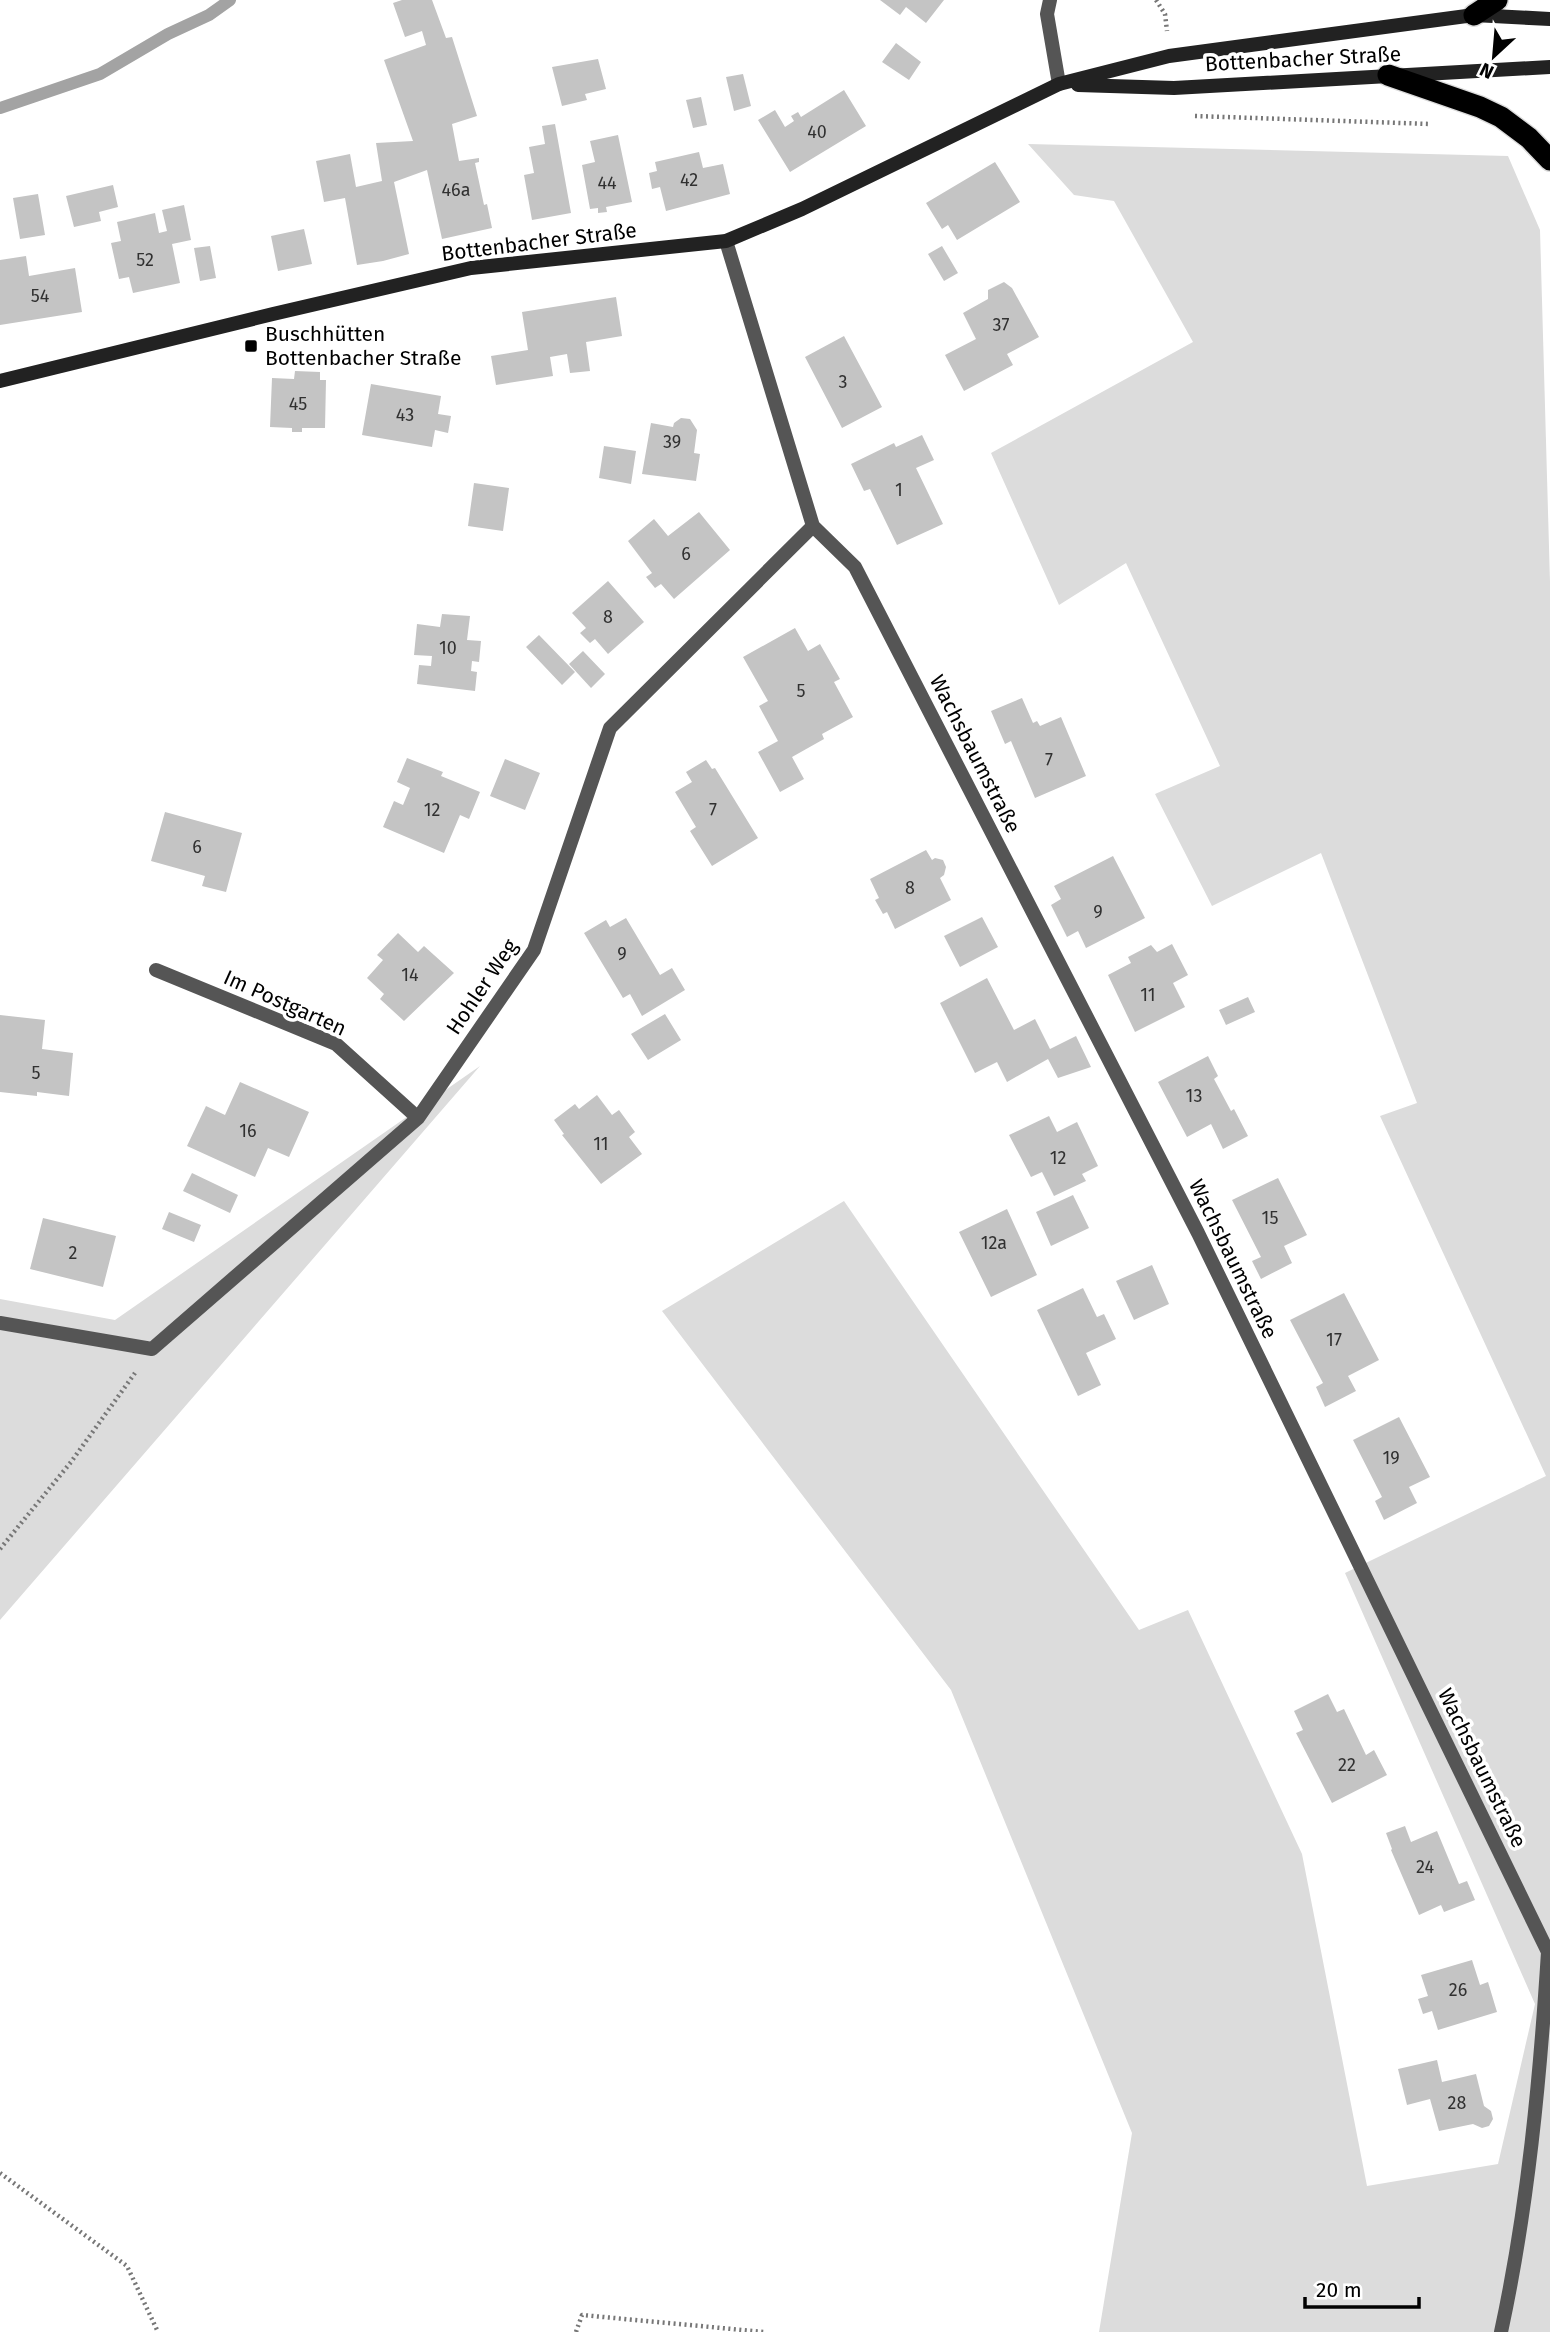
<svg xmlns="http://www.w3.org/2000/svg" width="1550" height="2332" font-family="'Fira Sans',sans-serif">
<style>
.green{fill:#dcdcdc}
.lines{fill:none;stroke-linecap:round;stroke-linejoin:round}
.stream{stroke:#a3a3a3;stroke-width:12}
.building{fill:#c4c4c4}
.highway-casing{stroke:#dbdbdb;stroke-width:24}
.path{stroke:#777;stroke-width:4.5;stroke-dasharray:2 3.5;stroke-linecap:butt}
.street{stroke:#555;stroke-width:14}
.secondary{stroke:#222;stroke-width:14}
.highway{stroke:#000;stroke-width:21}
.poi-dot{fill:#000;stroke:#fff;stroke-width:2.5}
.labels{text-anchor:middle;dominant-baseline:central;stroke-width:7;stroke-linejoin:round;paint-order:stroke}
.number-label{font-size:18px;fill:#313131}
.street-label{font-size:21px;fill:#000;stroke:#fff}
.poi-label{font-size:21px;fill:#000;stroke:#fff;text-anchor:start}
</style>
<rect width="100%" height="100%" fill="#fff"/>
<path class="green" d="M1028,144L1508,156L1540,230L1550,582V2332H1099L1132,2133L951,1690L662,1311L844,1201L1139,1630L1188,1610L1302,1854L1367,2186L1498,2164L1535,2004L1345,1573L1546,1476L1380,1116L1417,1103L1321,853L1212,906L1155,794L1220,766L1126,563L1059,605L991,453L1193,342L1114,201L1074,195Z
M480,1066L0,1620V1299L115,1320Z"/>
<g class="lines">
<path class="stream" d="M0,108L100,74L168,34L209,15L230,0"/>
</g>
<path class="building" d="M402,0H432L446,38L452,37L477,116L452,124L459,161L479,158V162L475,163L484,205L487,204L492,228L442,239L427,170L394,182L409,254L383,261L357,265L345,198L324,202L316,161L350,154L356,187L382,181L376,143L413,141L384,60L426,45L422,31L405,37L393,3Z
M880,0H944L926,23L906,7L900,15Z
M896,43L921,62L909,80L882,62Z
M598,59L606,89L585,94L587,100L562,106L552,67Z
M743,74L751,106L734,111L726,77Z
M844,90L866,126L790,172L758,120L775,110L785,127L794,121L791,116L798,112L801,117Z
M701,97L707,125L693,128L686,100Z
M555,124L571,213L532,220L524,175L534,173L529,147L545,144L542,126Z
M618,135L632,202L606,207L607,212L598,213V208L590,209L582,165L595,162L590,141Z
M699,152L703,168L723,164L730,194L666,211L660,187L652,189L649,173L657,171L655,162Z
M995,162L1020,202L957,240L948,225L942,229L926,203Z
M113,185L118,207L99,212L101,221L74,227L66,196Z
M38,194L45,235L20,239L13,198Z
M184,205L191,240L172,244L180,283L133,293L129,277L119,279L111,243L121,241L117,222L155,213L159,233L167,231L162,210Z
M304,229L312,264L278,271L271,236Z
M210,246L216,278L200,281L194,248Z
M942,246L958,273L944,281L928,254Z
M26,256L29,276L75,268L82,312L0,325V260Z
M1004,282L1012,288L1039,337L1007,354L1013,365L964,391L945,355L976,339L963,313L988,299V290Z
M616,297L622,336L586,342L590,371L570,373L567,354L550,357L553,376L496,385L491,356L528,350L522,312Z
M844,336L882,407L842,428L805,357Z
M295,371L320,372V380H326L325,428H302V432H292V428L270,427L272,378L294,379Z
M371,384L441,396L438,414L451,416L448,433L435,430L432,447L362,435Z
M681,418L690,419L697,430L694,453L700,454L696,481L642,474L651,423L673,427L674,423Z
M922,435L934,460L916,468L943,524L897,545L870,489L864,491L851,464L894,443L896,447Z
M604,446L636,451L631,484L599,478Z
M474,483L509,488L503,531L468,526Z
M699,512L730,550L674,599L661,584L655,588L646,577L652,573L628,541L654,519L668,536Z
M608,581L644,622L608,654L595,639L590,643L580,633L586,628L572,613Z
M442,614L470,616L467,640L481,641L479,662L472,661L471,671L477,672L475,691L417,684L419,665L431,666L432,656L414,655L417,624L440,627Z
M795,628L808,651L820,644L840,679L834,682L853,717L822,734L824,739L792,757L804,779L780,792L758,752L778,741L759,706L768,701L743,657Z
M539,635L575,672L562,685L526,647Z
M583,651L605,674L591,688L569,664Z
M1022,698L1033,723L1037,721L1040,726L1061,717L1086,776L1035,798L1011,741L1005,744L991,711Z
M407,758L443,772L441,776L480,792L469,819L460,815L444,853L383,827L394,801L403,805L410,788L397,782Z
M505,759L540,773L525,810L490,796Z
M706,760L712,769L715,768L758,838L712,866L690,831L696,827L675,792L692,782L686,772Z
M165,812L242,833L226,892L202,886L205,876L151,861Z
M926,850L932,860L935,858L943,860L946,867L944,875L940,878L951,900L895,929L887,912L883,914L875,900L879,898L870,879Z
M1113,856L1145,918L1086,948L1078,931L1067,937L1051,905L1061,899L1054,886Z
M982,917L998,947L960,967L944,936Z
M626,918L660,975L672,968L685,990L642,1016L630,994L623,998L584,933L606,920L610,927Z
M398,933L418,952L424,946L454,973L404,1021L380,999L384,994L367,978L383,960L377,955Z
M1172,944L1188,975L1173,983L1185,1007L1135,1032L1108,975L1131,963L1128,957L1151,945L1157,952Z
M987,978L1014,1030L1035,1019L1050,1049L1076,1036L1091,1067L1058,1078L1048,1059L1007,1082L997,1062L975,1073L940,1003Z
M1248,997L1255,1012L1226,1025L1219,1010Z
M665,1014L681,1040L648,1060L631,1034Z
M0,1015L45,1020L42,1049L73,1053L69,1096L37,1092V1096L0,1092Z
M1208,1056L1218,1076L1214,1079L1231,1111L1234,1109L1248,1136L1223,1149L1211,1124L1187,1137L1158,1082Z
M240,1082L309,1112L289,1157L268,1148L255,1177L187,1146L206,1106L225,1115Z
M597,1095L612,1115L619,1110L635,1132L629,1137L642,1154L601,1184L562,1135L564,1134L554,1120L575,1104L579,1109Z
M1049,1116L1057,1132L1077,1122L1098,1166L1082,1174L1086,1181L1054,1196L1042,1172L1031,1177L1009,1135Z
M192,1173L238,1195L230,1213L183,1191Z
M1278,1178L1307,1235L1284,1246L1292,1263L1261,1279L1252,1261L1261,1257L1232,1200Z
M1073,1195L1089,1228L1051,1246L1036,1212Z
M1007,1209L1037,1275L991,1297L959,1232Z
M169,1212L201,1225L194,1242L162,1229Z
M43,1218L116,1236L103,1287L30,1269Z
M1152,1265L1169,1304L1134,1320L1116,1281Z
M1083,1288L1097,1317L1104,1314L1116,1339L1086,1353L1101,1385L1078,1396L1037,1310Z
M1344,1293L1379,1360L1348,1376L1356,1391L1325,1407L1316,1387L1323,1383L1290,1320Z
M1399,1417L1430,1477L1409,1487L1417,1503L1384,1520L1375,1501L1382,1497L1353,1440Z
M1328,1694L1337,1712L1344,1709L1366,1755L1374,1750L1387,1775L1332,1803L1296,1733L1303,1730L1294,1711Z
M1405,1826L1411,1842L1437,1831L1459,1884L1467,1881L1475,1900L1444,1912L1441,1905L1419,1915L1391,1850L1392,1849L1386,1833Z
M1472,1960L1480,1985L1488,1982L1497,2012L1438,2030L1432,2011L1423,2014L1418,1999L1428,1996L1421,1975Z
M1437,2060L1442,2082L1476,2074L1484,2106L1491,2111L1493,2119L1489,2126L1482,2128L1473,2124L1439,2131L1430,2099L1407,2105L1398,2069Z"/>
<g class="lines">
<defs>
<path id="highway" d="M1474,15L1497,0
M1388,75L1480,107L1501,117L1529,138L1550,160"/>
</defs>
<use href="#highway" class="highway-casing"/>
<path class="path" d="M1156,0L1165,14L1167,31
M1195,116L1431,124
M0,1549L71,1462L135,1373
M0,2173L127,2266L158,2332
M576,2332L582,2315L764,2332"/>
<path class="street" d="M1050,0L1047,14L1059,84
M726,241L813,526L855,567L1198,1233L1548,1952C1540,2079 1528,2207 1501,2332
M156,970L336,1044L418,1118
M0,1323L152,1349L418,1118L534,950L610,728L813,526"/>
<path class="secondary" d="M1078,85L1174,88L1550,67
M0,381L273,314L471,268L726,241L802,209L1059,84L1169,56L1474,15L1550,19"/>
<use href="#highway" class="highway"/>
</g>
<rect class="poi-dot" x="244" y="339" width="14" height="14" rx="3.5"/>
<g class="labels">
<g class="number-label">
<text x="817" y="132">40</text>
<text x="689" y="180">42</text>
<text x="607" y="183">44</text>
<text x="456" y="190">46a</text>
<text x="145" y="260">52</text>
<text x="40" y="296">54</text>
<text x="1001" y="325">37</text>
<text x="843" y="382">3</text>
<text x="298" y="404">45</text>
<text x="405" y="415">43</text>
<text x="672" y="442">39</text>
<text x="899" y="490">1</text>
<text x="686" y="554">6</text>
<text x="608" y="617">8</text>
<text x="448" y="648">10</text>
<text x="801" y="691">5</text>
<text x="1049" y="760">7</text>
<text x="432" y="810">12</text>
<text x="713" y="810">7</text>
<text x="197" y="847">6</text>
<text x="910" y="888">8</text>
<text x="1098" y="912">9</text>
<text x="622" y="954">9</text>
<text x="410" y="975">14</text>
<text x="1148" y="995">11</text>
<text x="36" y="1073">5</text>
<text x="1194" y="1096">13</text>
<text x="248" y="1131">16</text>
<text x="601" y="1144">11</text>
<text x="1058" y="1158">12</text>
<text x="1270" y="1218">15</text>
<text x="994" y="1243">12a</text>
<text x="73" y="1253">2</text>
<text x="1334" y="1340">17</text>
<text x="1391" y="1458">19</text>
<text x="1347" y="1765">22</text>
<text x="1425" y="1867">24</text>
<text x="1458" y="1990">26</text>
<text x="1457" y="2103">28</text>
</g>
<g class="street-label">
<text transform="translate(1303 59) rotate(-3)">Bottenbacher Straße</text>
<text transform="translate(539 242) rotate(-7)">Bottenbacher Straße</text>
<text transform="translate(975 754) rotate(63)">Wachsbaumstraße</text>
<text transform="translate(482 987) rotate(-56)">Hohler Weg</text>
<text transform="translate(285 1003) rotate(24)">Im Postgarten</text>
<text transform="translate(1233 1259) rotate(64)">Wachsbaumstraße</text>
<text transform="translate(1482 1768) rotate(64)">Wachsbaumstraße</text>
</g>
<g class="poi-label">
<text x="265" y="334">Buschhütten<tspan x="265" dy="24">Bottenbacher Straße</tspan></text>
</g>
</g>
<g transform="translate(1494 56) rotate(206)" stroke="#ffffff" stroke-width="5" paint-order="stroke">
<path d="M0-5L12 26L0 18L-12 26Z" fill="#000000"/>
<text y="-10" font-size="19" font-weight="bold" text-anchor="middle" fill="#000000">N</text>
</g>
<path d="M1305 2297v10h114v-10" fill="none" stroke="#000000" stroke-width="3.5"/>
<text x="1316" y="2297" font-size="21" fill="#000000" stroke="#ffffff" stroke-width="5" paint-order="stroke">20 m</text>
</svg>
